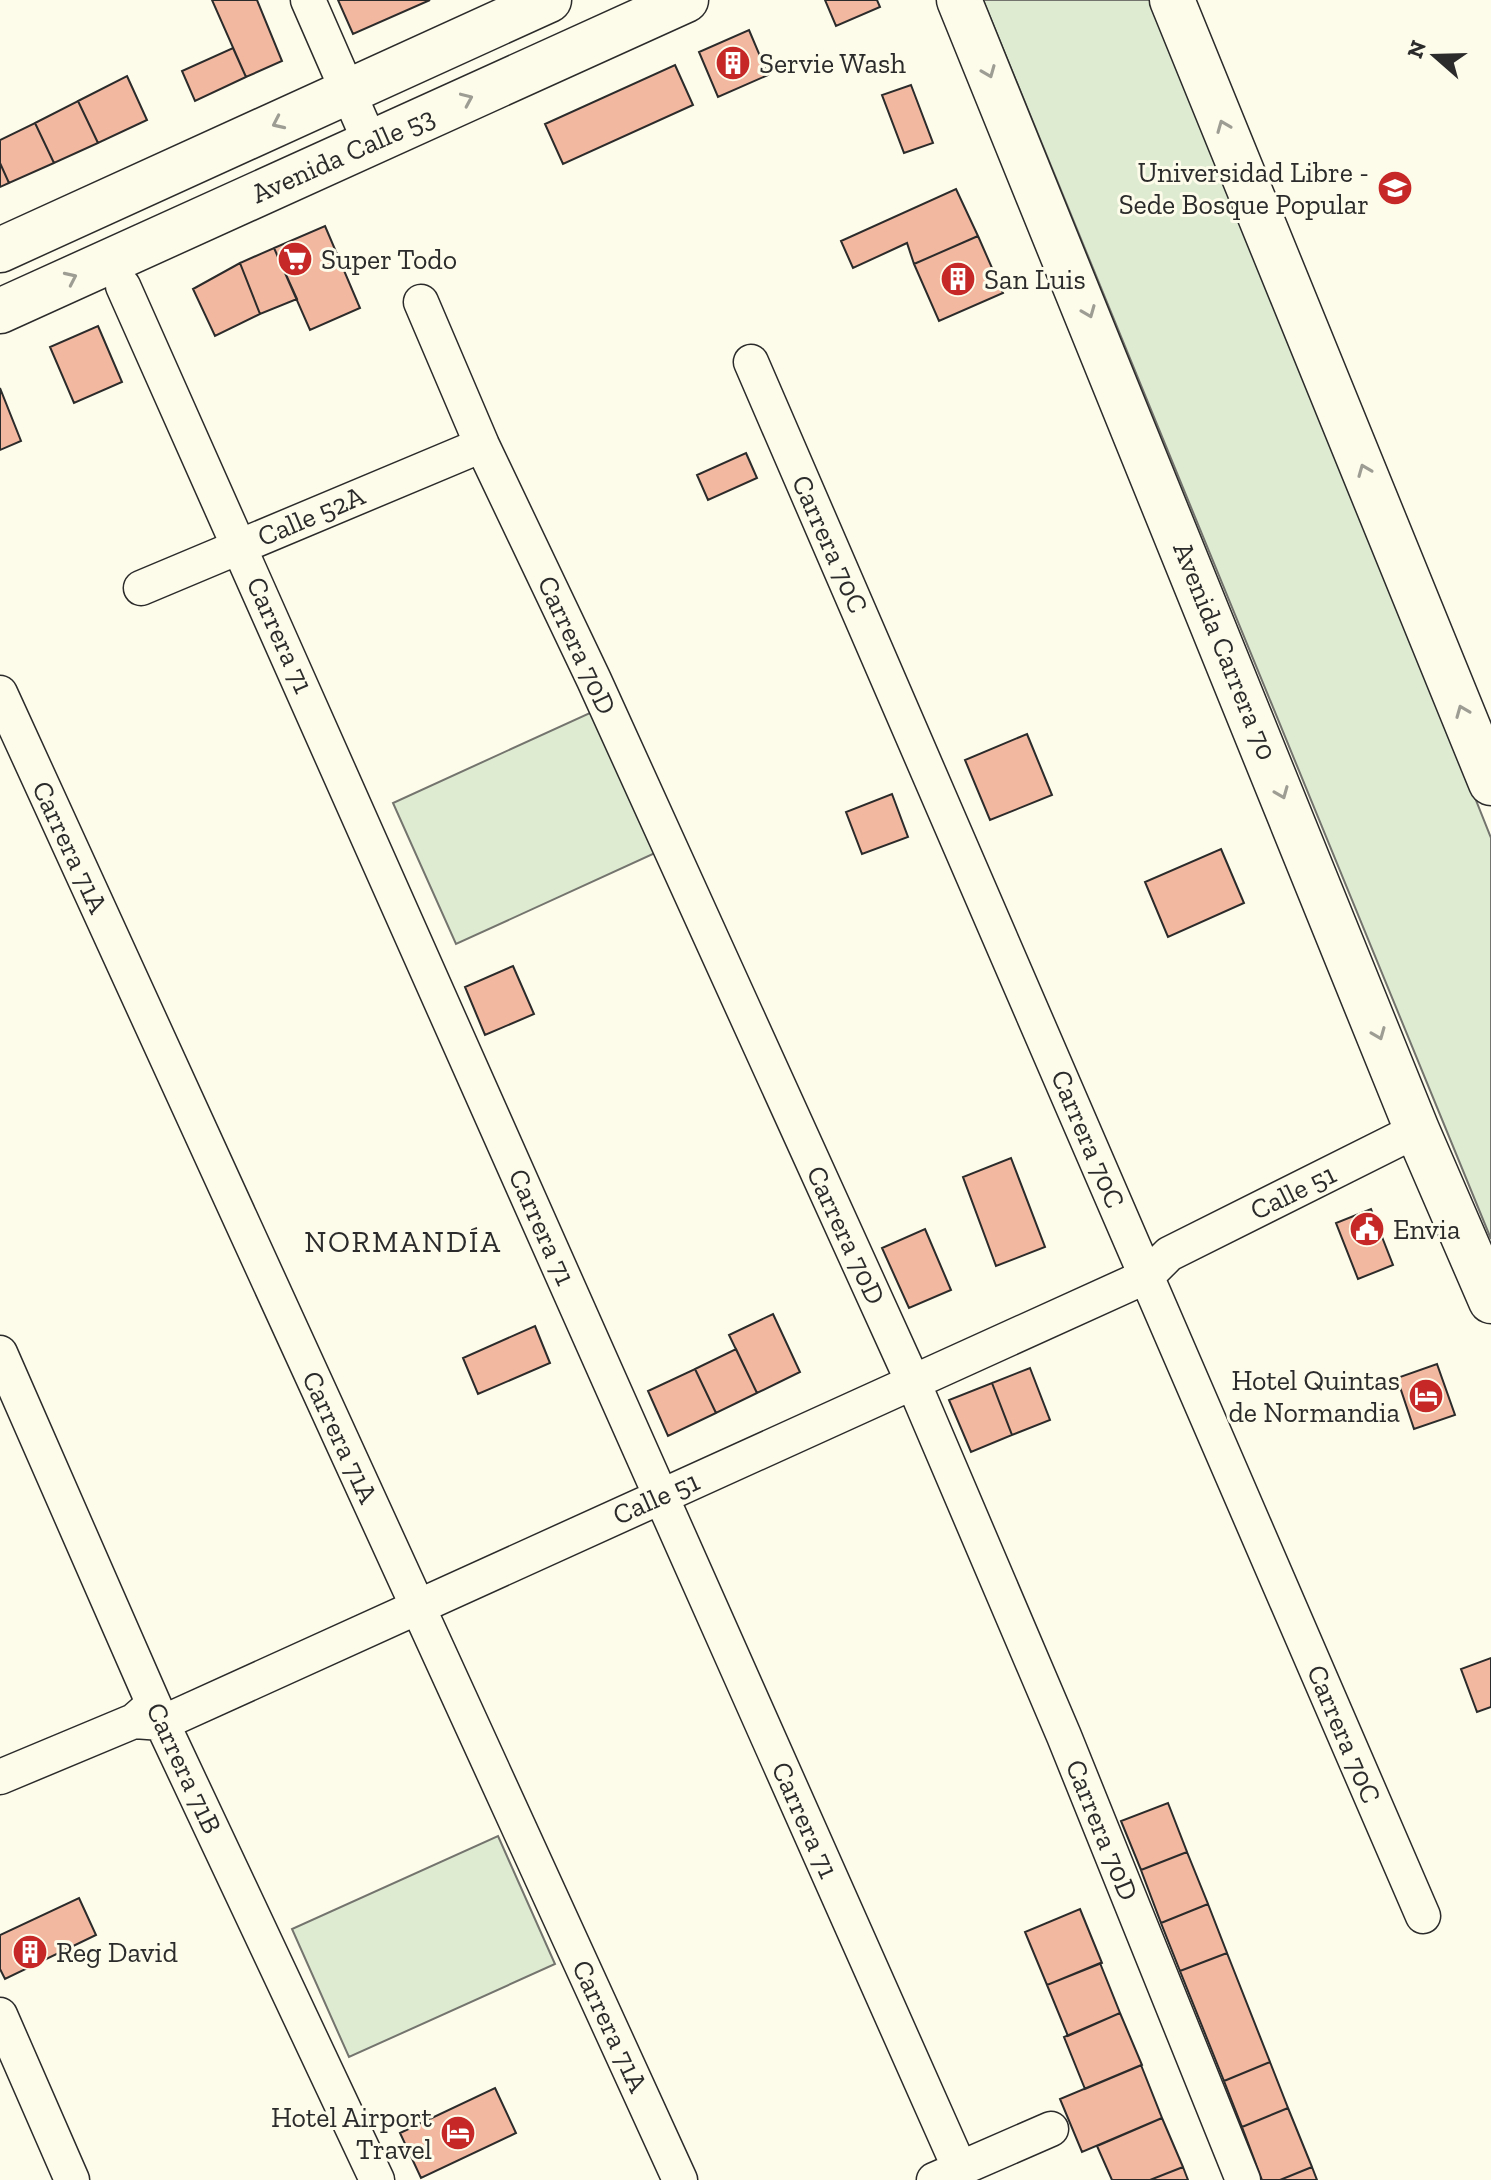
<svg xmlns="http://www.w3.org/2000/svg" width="1491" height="2180" font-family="'Zilla Slab',serif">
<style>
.green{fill:#deebd1;stroke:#74746e;stroke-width:2}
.building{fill:#f2b8a0;stroke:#2b2b2b;stroke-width:2}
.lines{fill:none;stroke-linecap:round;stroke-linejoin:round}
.minor-casing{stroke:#2b2b2b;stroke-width:37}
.major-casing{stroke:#2b2b2b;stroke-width:47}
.minor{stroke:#fdfbea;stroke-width:34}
.major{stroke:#fdfbea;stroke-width:44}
.oneway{stroke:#9e9d94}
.labels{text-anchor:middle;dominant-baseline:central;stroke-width:6;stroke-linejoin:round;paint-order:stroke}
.poi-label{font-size:28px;fill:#2b2b2b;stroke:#fdfbea;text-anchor:start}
.street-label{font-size:28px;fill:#2b2b2b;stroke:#fdfbea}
.neighbourhood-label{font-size:30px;letter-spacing:2px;fill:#2b2b2b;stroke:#fdfbea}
</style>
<rect width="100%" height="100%" fill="#fdfbea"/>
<path class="green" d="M983,0H1151L1317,401L1491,838V1239Z
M603,707L666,848L456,944L393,803Z
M498,1836L555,1964L349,2057L292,1929Z"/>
<path class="building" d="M212,0H257L282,61L246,77Z
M338,0H430L353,34Z
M825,0H877L880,7L836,26Z
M749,30L768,75L718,97L699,52Z
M233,48L246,77L195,101L182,71Z
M675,65L693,105L563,164L545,124Z
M127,76L147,120L98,143L78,101Z
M911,85L933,143L904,153L882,95Z
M78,101L98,143L54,163L35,123Z
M35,123L54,163L9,183L0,163V140Z
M0,163L9,183L0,187Z
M956,189L978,236L914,264L907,243L853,268L841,241Z
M325,226L360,308L310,330L274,248Z
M978,236L1003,293L939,321L914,264Z
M274,248L297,299L260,314L240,263Z
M240,263L260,314L215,336L193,289Z
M98,326L122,382L74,403L50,347Z
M0,388L21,441L0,450Z
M746,453L757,478L708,500L697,475Z
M1027,734L1052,795L990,820L965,760Z
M892,794L908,837L862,854L846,812Z
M1221,849L1244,903L1168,937L1145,882Z
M513,966L534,1014L485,1035L465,987Z
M1011,1158L1045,1247L996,1266L963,1177Z
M1371,1209L1393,1265L1358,1279L1336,1223Z
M925,1229L951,1290L909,1308L882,1248Z
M773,1314L800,1372L757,1393L729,1335Z
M535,1326L550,1363L478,1394L463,1358Z
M736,1349L757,1393L716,1413L695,1369Z
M1437,1364L1455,1415L1414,1429L1397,1378Z
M1030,1368L1050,1420L1012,1435L992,1383Z
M695,1369L716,1413L668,1436L648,1391Z
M992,1383L1012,1435L971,1452L949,1400Z
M1491,1658V1707L1477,1712L1461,1669Z
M1168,1803L1187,1852L1141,1870L1121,1821Z
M1187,1852L1208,1904L1161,1923L1141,1870Z
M79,1898L96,1935L5,1979L0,1969V1935Z
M1208,1904L1227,1953L1180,1971L1161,1923Z
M1080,1909L1102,1963L1047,1985L1025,1932Z
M1227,1953L1270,2062L1224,2081L1180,1971Z
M1100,1963L1120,2013L1068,2036L1047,1985Z
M1120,2013L1142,2065L1085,2089L1064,2037Z
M1270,2062L1288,2108L1242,2127L1224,2081Z
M1141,2065L1162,2118L1082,2152L1060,2099Z
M495,2088L516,2133L421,2178L400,2133Z
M1288,2108L1312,2167L1280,2180H1262L1242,2127Z
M1162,2118L1183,2167L1150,2180H1112L1097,2146Z
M1183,2167L1188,2180H1150Z
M1312,2167L1317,2180H1280Z"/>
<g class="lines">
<defs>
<path id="minor" d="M308,0L370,142
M123,286L960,2169
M421,302L482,445L594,680L913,1382L1064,1736L1243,2180
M751,362L1423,1916
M141,588L482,445
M0,693L680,2180
M0,1353L162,1723L377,2180
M134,1721L162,1723L1147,1276L1169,1254L1417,1130
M0,1777L134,1721L151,1706
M0,2015L72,2180
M934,2180L1051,2129"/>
<path id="major" d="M959,0L1417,1130L1491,1301
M1172,0L1491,783
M0,250L549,0
M0,311L686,0"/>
</defs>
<use href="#minor" class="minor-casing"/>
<use href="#major" class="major-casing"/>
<use href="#minor" class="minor"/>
<use href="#major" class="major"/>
</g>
<defs><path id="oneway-chevron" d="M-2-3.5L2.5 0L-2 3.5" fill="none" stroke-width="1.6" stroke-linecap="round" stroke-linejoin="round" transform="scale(2)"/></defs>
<g class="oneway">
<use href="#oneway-chevron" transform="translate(989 72) rotate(68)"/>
<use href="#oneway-chevron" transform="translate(467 99) rotate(-24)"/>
<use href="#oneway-chevron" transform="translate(278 123) rotate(155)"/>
<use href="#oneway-chevron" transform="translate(1223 126) rotate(-112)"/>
<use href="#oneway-chevron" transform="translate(71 278) rotate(-25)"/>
<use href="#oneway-chevron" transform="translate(1089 312) rotate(68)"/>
<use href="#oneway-chevron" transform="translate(1364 470) rotate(-112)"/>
<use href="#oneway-chevron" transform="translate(1462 711) rotate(-112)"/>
<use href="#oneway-chevron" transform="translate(1282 793) rotate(68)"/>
<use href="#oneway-chevron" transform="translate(1379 1034) rotate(68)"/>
</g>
<defs>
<symbol id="building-disc" viewBox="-11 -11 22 22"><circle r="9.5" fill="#c62828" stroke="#fdfbea"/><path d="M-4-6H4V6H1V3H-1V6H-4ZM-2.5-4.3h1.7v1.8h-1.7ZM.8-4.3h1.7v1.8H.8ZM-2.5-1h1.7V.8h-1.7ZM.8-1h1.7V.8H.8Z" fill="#fff"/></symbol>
<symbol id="university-disc" viewBox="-11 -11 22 22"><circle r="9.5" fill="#c62828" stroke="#fdfbea"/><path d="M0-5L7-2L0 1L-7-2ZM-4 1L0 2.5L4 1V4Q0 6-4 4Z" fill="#fff"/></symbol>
<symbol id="supermarket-disc" viewBox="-11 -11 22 22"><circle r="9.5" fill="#c62828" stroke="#fdfbea"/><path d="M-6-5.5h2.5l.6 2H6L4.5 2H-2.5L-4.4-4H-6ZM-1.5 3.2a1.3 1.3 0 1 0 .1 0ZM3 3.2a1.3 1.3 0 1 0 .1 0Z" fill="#fff"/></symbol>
<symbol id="civic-disc" viewBox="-11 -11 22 22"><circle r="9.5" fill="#c62828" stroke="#fdfbea"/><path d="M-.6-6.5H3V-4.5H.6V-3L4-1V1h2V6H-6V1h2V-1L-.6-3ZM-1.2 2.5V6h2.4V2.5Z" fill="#fff"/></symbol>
<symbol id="hotel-disc" viewBox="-11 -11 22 22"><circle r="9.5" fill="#c62828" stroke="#fdfbea"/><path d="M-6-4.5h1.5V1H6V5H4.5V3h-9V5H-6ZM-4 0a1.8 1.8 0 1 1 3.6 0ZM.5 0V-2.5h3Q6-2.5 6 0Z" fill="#fff"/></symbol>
</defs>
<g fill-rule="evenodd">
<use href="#building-disc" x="713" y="43" width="40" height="40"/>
<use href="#university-disc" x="1375" y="168" width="40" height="40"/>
<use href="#supermarket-disc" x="275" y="239" width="40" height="40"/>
<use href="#building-disc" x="938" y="259" width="40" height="40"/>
<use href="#civic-disc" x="1347" y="1209" width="40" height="40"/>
<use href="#hotel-disc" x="1406" y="1376" width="40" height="40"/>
<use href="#building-disc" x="10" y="1932" width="40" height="40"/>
<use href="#hotel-disc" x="438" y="2113" width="40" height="40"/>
</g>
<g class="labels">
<g class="poi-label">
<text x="759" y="63">Servie Wash</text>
<text x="1369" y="172" text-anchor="end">Universidad Libre -<tspan x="1369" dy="32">Sede Bosque Popular</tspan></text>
<text x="321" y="259">Super Todo</text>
<text x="984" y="279">San Luis</text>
<text x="1393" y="1229">Envia</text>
<text x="1400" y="1380" text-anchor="end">Hotel Quintas<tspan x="1400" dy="32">de Normandia</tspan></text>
<text x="56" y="1952">Reg David</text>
<text x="432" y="2117" text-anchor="end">Hotel Airport<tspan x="432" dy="32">Travel</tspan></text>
</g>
<g class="street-label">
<text transform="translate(343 155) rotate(-24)">Avenida Calle 53</text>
<text transform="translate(311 516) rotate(-23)">Calle 52A</text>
<text transform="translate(830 544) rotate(66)">Carrera 70C</text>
<text transform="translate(280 635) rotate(66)">Carrera 71</text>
<text transform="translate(577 645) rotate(65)">Carrera 70D</text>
<text transform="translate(1225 651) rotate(68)">Avenida Carrera 70</text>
<text transform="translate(70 847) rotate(65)">Carrera 71A</text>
<text transform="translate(1088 1139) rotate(67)">Carrera 70C</text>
<text transform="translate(1293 1192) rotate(-26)">Calle 51</text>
<text transform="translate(542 1227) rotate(66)">Carrera 71</text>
<text transform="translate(846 1235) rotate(65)">Carrera 70D</text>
<text transform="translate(340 1437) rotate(65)">Carrera 71A</text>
<text transform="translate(656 1498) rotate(-24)">Calle 51</text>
<text transform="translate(1344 1734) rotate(67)">Carrera 70C</text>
<text transform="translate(184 1768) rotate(65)">Carrera 71B</text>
<text transform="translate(805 1820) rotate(66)">Carrera 71</text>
<text transform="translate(1102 1830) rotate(68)">Carrera 70D</text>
<text transform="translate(610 2026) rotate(65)">Carrera 71A</text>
</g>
<g class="neighbourhood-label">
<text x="403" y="1242">NORMANDÍA</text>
</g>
</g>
<g transform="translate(1435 56) rotate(290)" stroke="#fdfbea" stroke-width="6" paint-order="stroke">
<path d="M0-6L14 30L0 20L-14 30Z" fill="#2b2b2b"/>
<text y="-12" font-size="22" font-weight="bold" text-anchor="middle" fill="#2b2b2b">N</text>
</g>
</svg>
